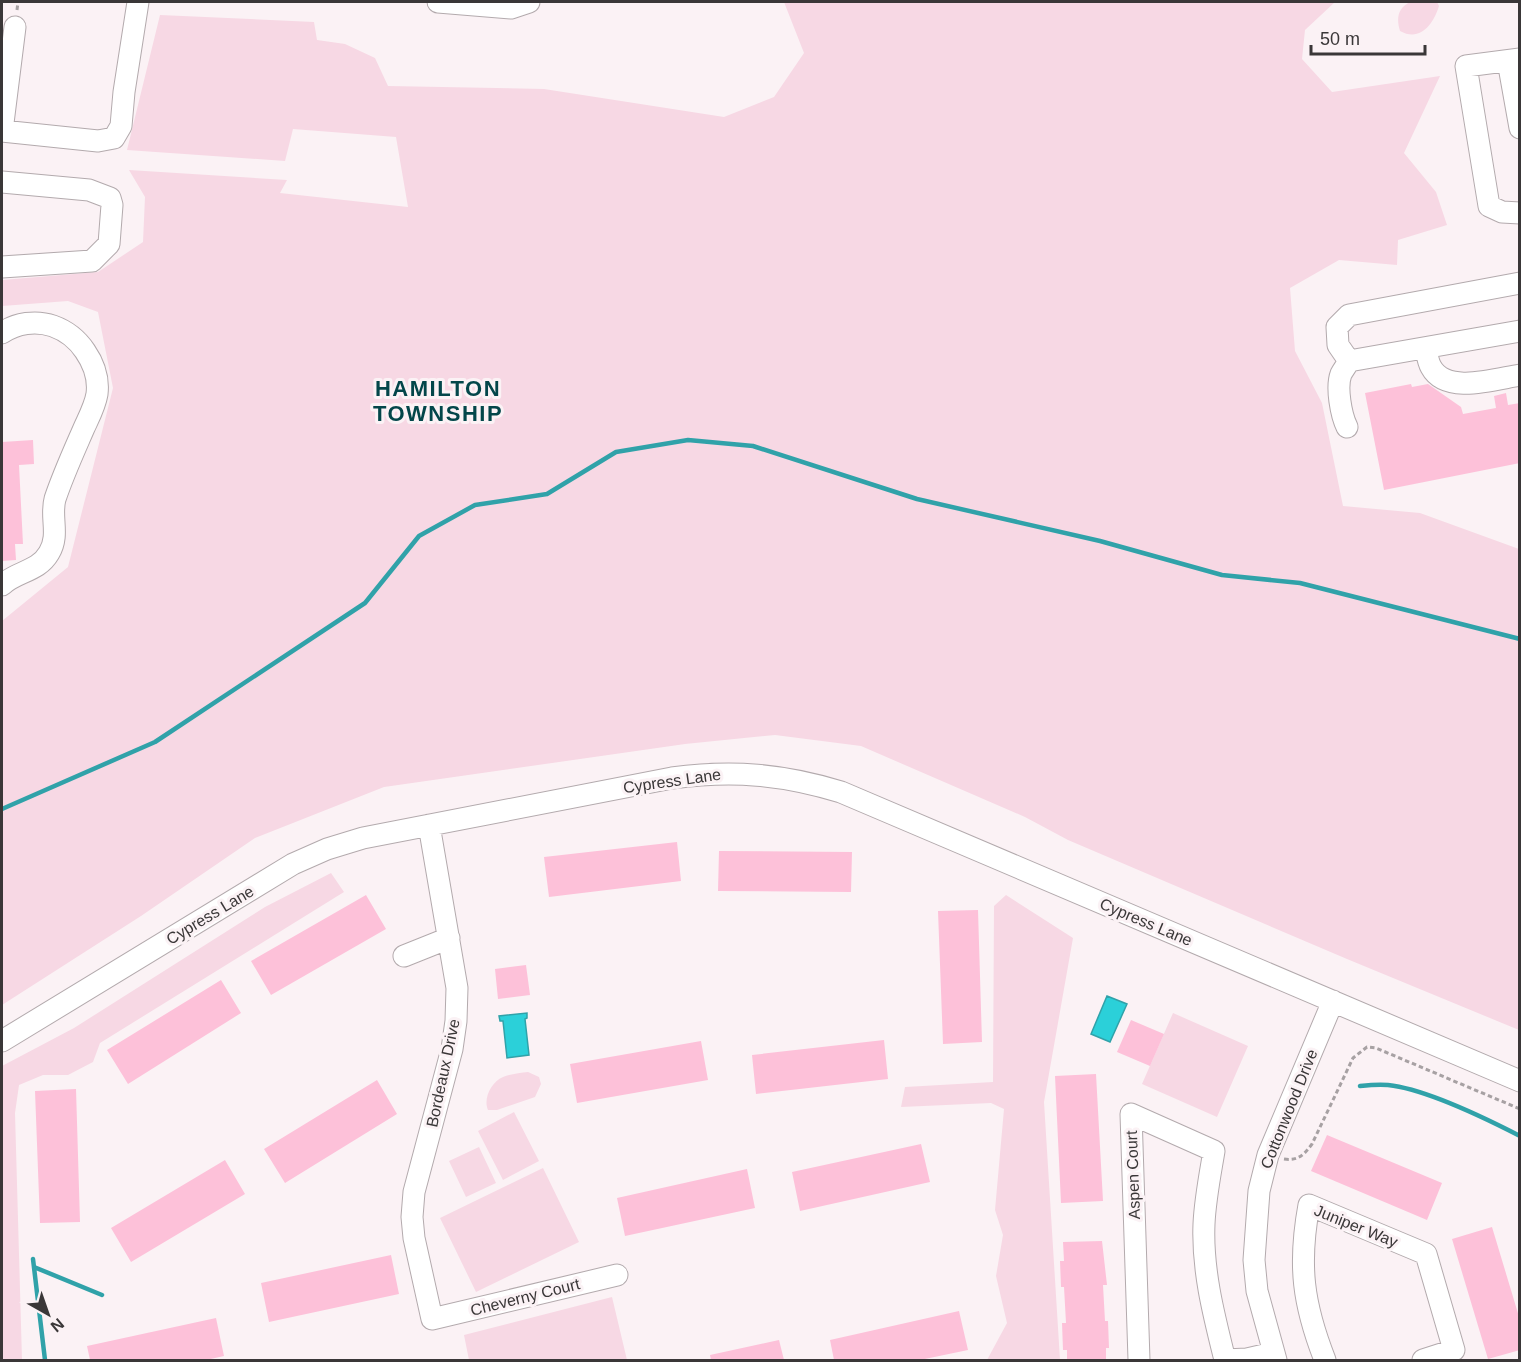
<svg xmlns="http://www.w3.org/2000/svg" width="1521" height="1362" font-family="Arial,sans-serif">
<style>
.green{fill:#f7d8e4}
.water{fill:#2bd0d9;stroke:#30a2a9;stroke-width:1.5}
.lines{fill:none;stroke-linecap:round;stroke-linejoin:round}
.stream{stroke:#30a2a9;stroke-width:4.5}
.building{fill:#fdc1d9}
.minor-casing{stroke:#b3aaad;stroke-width:23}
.path{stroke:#a7a1a3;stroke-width:3;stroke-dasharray:4.5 3;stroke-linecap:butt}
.minor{stroke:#fff;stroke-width:21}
.labels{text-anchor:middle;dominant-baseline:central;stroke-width:6;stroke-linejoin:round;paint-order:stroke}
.street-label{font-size:16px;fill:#3a3738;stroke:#fbf2f5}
.district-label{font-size:22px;font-weight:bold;letter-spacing:1.5px;fill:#03464a;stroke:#fbf2f5}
</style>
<rect width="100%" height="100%" fill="#fbf2f5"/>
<path class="green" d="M784,2H1335L1305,30L1302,59L1332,92L1440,76L1404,153L1436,192L1447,225L1398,240L1397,265L1339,260L1290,288L1295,351L1322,403L1343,506L1420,513L1519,549V1030L1347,959L1068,840L1025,817L861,746L775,735L685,744L384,787L255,838L141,916L2,1005V621L68,567L113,388L98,312L68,301L2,306V280L98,272L143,242L145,197L129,170L287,180L280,193L408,207L396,137L293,129L285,161L127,150L160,15L314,22L317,40L345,44L375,58L388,86L544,89L724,117L774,97L804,53Z
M1410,2H1437L1439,6C1433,25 1420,42 1400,31C1396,18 1398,8 1410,2Z
M331,873L344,892L100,1043L93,1062L68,1075H43L19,1085L15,1113L22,1360H2V1066L74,1028L265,907Z
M1006,895L1073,938L1044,1102L1060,1360H987L1007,1323L996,1276L1003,1235L995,1210L1004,1109L991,1103L901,1107L905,1087L993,1082L994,906Z
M1173,1013L1248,1046L1217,1117L1142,1084Z
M528,1072L539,1077L541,1084L535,1097L497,1110H488C483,1099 491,1082 503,1077C510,1074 520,1073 528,1072Z
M514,1112L539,1161L503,1180L478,1131Z
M479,1147L496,1183L466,1197L449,1161Z
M543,1168L579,1242L476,1292L440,1218Z
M612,1297L627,1360H469L464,1335Z"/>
<path class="water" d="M1107,996L1127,1004L1110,1042L1091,1034Z
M527,1013V1018L525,1019L529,1055L507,1058L503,1021H500L499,1016Z"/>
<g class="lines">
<path class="stream" d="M2,809L155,742L365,603L419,536L475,505L547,494L616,452L688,440L753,446L917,499L1100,541L1222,575L1300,583L1520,639
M1360,1086C1369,1085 1379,1084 1388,1085C1426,1089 1485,1118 1520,1136
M33,1259L45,1360
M34,1267L102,1295"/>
</g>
<path class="building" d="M1411,384L1412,387L1428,384L1461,407L1463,414L1496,408L1494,396L1506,393L1508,405L1520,403V463L1384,490L1365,393Z
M33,440L34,464L19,465L23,544H15L16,560L2,561V442Z
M677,842L681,881L549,897L544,857Z
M719,851L852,852L851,892L718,891Z
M366,895L386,929L271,995L251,961Z
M978,910L982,1042L943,1044L938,911Z
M526,965L530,995L498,999L495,969Z
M221,980L241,1013L128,1084L107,1050Z
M1131,1020L1164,1034L1150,1066L1117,1052Z
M884,1040L888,1079L756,1094L752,1055Z
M701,1041L708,1080L577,1103L570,1064Z
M1096,1074L1103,1201L1061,1203L1055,1076Z
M377,1080L397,1114L285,1183L264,1149Z
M76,1089L80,1222L40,1223L35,1091Z
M1327,1135L1442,1183L1427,1220L1311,1171Z
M921,1144L930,1182L800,1211L792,1172Z
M225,1160L245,1194L131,1262L111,1228Z
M747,1169L755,1208L625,1236L617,1198Z
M1492,1227L1520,1320V1350L1488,1359L1452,1239Z
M1102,1241L1107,1285H1103L1105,1321H1108L1109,1348H1106V1360H1067V1350H1063L1062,1323H1066L1064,1287H1061L1060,1261H1064L1063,1242Z
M391,1255L399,1294L269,1322L261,1283Z
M959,1311L968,1350L920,1360H834L830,1340Z
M216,1318L224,1356L206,1360H90L87,1346Z
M779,1340L784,1360H711L710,1355Z"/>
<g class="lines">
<defs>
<path id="minor" d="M438,2L511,8L529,2
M1520,59L1466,66L1489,206L1502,212L1520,213
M1508,61L1520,128
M2,131L98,141L114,138L121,126L124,92L138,2
M2,131L15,27
M2,182L89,190L110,198L112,205L109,244L92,261L2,267
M2,333C16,323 36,320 53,326C67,331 77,339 85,351C94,364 99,378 97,394C95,406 89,417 84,428C74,451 63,475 55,499C50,517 60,535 49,553C38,572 17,571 2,585
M1426,349C1427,354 1428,362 1431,367C1446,395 1495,379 1520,375
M1349,361L1520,331
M1347,427C1341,415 1336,387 1341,374C1343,370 1347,365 1349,361L1338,345L1337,327L1349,315L1520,283
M429,825L457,988L456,1021L452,1049L414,1192L412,1217L414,1238L432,1319L617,1275
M404,956L449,938
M2,1041L293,864L327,849L363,838L672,778C733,770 782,774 841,792L1520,1081
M1139,1360L1131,1114L1214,1151C1210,1175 1205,1200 1204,1224C1202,1270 1214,1316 1225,1360
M1225,1360L1247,1359L1273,1353
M1276,1360L1257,1291L1254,1260L1259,1191L1268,1155L1333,1001
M1325,1360C1303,1304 1298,1265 1309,1205L1426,1254L1454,1350L1423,1360"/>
</defs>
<use href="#minor" class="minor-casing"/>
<path class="path" d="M17,10L18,2
M1284,1159C1298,1161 1304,1155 1312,1144L1353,1058L1367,1047L1376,1048L1520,1109"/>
<use href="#minor" class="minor"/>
</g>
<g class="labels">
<g class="street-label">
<text transform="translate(672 781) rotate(-8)">Cypress Lane</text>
<text transform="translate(210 915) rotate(-31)">Cypress Lane</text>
<text transform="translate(1146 922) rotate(23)">Cypress Lane</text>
<text transform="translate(443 1073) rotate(-78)">Bordeaux Drive</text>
<text transform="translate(1289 1109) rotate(-68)">Cottonwood Drive</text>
<text transform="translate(1133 1175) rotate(-92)">Aspen Court</text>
<text transform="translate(1356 1226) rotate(22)">Juniper Way</text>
<text transform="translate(525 1297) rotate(-14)">Cheverny Court</text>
</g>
<g class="district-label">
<text x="438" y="388">HAMILTON<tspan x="438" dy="25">TOWNSHIP</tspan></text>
</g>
</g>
<rect width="1521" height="1362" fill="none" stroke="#3a3738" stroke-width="6"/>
<g transform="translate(48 1314) rotate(140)" stroke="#fbf2f5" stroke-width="4.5" paint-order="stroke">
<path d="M0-4.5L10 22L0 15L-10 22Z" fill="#3a3738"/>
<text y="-9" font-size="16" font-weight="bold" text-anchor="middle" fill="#3a3738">N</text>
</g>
<path d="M1311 45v9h114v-9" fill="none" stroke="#3a3738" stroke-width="3"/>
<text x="1320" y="45" font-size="18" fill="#3a3738" stroke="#fbf2f5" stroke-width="4.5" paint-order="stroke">50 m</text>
</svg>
